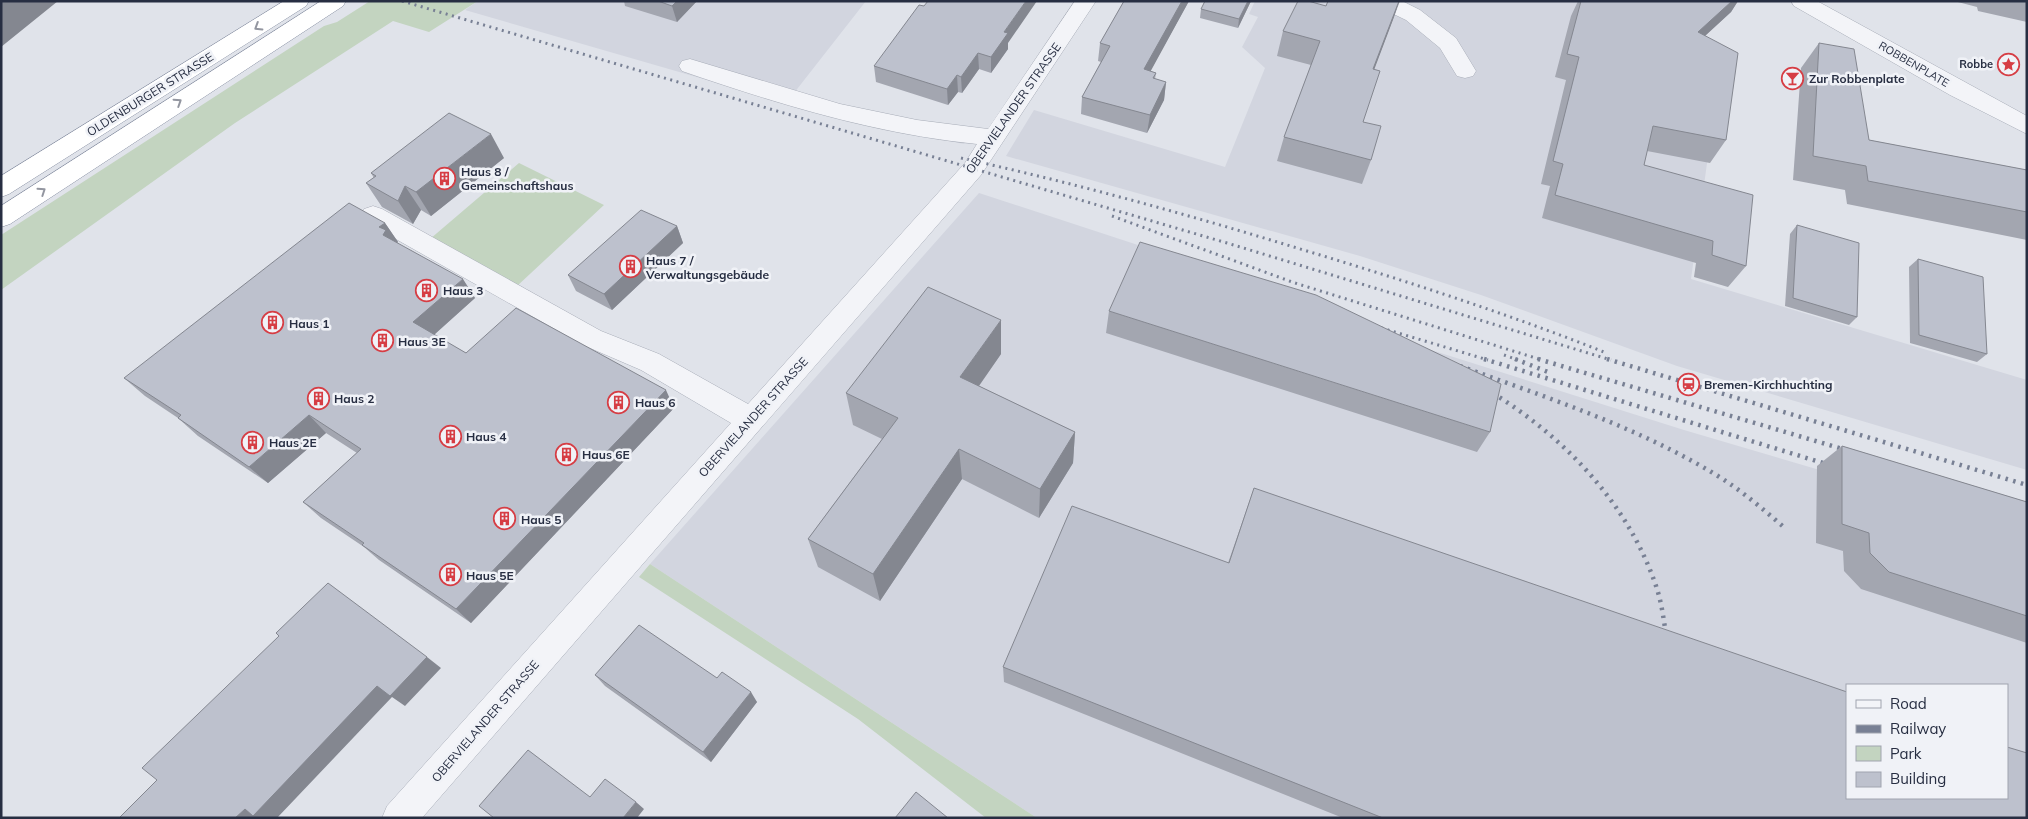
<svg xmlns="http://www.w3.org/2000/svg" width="2028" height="819" font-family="Mulish,sans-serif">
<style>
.built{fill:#d2d5df;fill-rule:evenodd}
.green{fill:#c3d4c0}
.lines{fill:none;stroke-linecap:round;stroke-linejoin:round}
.minor-casing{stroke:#a8adb8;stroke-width:1}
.highway-casing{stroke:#868ea1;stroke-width:1}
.minor{fill:#f3f4f8;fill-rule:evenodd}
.highway{fill:#fff;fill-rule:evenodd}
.rail-far1{stroke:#788094;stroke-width:3;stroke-dasharray:2 4.5;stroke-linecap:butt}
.rail{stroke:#788094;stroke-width:4.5;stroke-dasharray:2.5 5.5;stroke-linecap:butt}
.wall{fill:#a3a6b0}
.shaded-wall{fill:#848790}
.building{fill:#bdc1cd;stroke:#848790}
.oneway{stroke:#9396a0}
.labels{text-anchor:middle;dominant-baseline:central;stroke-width:5;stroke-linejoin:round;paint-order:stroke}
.far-street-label{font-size:11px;fill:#272e42;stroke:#f0f2f7}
.far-poi-label{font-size:11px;font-weight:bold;fill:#272e42;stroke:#f0f2f7;text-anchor:end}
.poi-label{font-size:12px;font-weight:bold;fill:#272e42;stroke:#f0f2f7;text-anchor:start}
.street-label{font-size:12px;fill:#272e42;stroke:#f0f2f7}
</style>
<rect width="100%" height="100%" fill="#e0e3ea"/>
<path class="built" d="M478,1H866L794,93L849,111L958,132L976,128L964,144L845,120L465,10Z
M1255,1H1603L1721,62L1691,279L2027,380V470L1677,366L1481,295L1360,256L1006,156L1034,110L1225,167L1265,68L1242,47L1258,17L1249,14Z
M979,193L1260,285L1330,318L1684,430L2027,531V818H1037L650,564ZM1847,685H2007V798H1847Z"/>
<path class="green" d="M370,1H478L429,32L393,21L235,123L1,290V235L324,26L337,22Z
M519,163L604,205L516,287L430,239Z
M650,564L1037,818H986L858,719L639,577Z"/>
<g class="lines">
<defs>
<path id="minor" d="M1075,1H1096L981,175L422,818H382L387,806L731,423L641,370L583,345L364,221L361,215L364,209L373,206L382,209L601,331L659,354L748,404L965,163L977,144C876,134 778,104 682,71L679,66L682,61L690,59L840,104L917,120L988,129Z
M1374,1H1402L1420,10L1456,38L1476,71L1473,76L1465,78L1457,76L1440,48L1406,20L1377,6Z
M1791,1H1817L2027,116V134L1950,95L1794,6Z"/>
<path id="highway" d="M284,1H309L306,6L9,194L1,197V176Z
M321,1H346L343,6L10,224L1,227V206Z"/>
</defs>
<use href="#minor" class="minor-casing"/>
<use href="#highway" class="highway-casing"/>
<use href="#minor" class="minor"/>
<use href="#highway" class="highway"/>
<path class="rail-far1" d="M402,1L1227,243L1611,360
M961,158C1074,183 1186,214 1297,248C1400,279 1503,312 1604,352
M1112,216L1295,283L1542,360
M1375,326L1488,360
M1504,355L1518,360"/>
<path class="rail" d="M1484,359L1836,467
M1515,359L1548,372
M1538,359L1853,452
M1607,359L2027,485
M1460,366C1545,397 1635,426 1713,473C1740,489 1763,509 1786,529
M1486,389C1560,433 1626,500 1655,583C1662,602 1664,622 1667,642"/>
</g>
<path class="wall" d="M624,1H697L677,22L625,6Z
M1124,1H1189L1150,71L1156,73L1155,79L1166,82L1164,100L1147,133L1081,114L1082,97L1101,62L1098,61L1100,43Z
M1251,1L1238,28L1200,18L1201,9Z
M1328,1H1400L1374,69L1363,122L1371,160L1362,184L1277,161L1284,137L1311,65L1277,56L1283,31L1326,6Z
M1578,1H1738L1731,12L1705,36L1726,140L1710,163L1647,151L1644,165L1746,266L1728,287L1694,277L1696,263L1542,218L1550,186L1541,184L1566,80L1555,77L1571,16Z
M1954,1H2027V22L1978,11L1977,7Z
M1008,43V49L991,73L979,69L962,93L958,92L948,105L876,82L874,66Z
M1819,43L1869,140L2027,170V240L1847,204L1845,190L1793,180L1801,68Z
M504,158L431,216L421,210L413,224L382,207L366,183L374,178L371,173Z
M385,223L398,242L397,243L475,298L434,335L466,353L674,408L471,623L379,560L364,547L321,518L303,502L357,453L326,433L268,483L198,436L178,418L145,396L124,378Z
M1797,225L1857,317L1849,325L1785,306L1790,234Z
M677,226L683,243L612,310L576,291L568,275Z
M1918,259L1987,354L1977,362L1910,343L1909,267Z
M1109,311L1490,432L1477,452L1106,333Z
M1001,354L979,386L1075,432L1073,463L1039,518L962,479L880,601L818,567L808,539L882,439L853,425L846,393Z
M1842,446L2027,502V643L1861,589L1844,571L1843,551L1816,543L1817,466Z
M1254,488L2027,818H1343L1004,682L1003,667L1228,563Z
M595,675L717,678L757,702L711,762L605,686Z"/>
<path class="shaded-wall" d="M1,1H58L1,47Z
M677,1H697L677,22L672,6Z
M1026,1H1037L1008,43V49L991,73V57L1004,32Z
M1182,1H1189L1142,87L1144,69Z
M1248,1H1251L1238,28L1239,19Z
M1399,1L1394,17L1365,94L1373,69Z
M1732,1H1738L1731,12L1683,56L1698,32Z
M978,53L979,69L962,93L961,77Z
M957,75L958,92L948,105L947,89Z
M1166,82L1164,100L1147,133L1150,115Z
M491,134L504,158L431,216L416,192Z
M405,186L421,210L413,224L398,201Z
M385,223L398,242L395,245L383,235L379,227Z
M677,226L683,243L612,310L604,294Z
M463,279L475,298L427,341L413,322Z
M1001,320V354L962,410L960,377Z
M666,390L674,408L471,623L456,609Z
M309,415L326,433L268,483L249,467Z
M1075,432L1073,463L1039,518L1040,489Z
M959,449L962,479L880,601L873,574Z
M427,657L441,668L405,706L392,697L277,818H235L377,686Z
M751,692L757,702L711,762L703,752Z
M636,802L644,809L637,818H623Z"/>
<path class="building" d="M658,1H677L672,6Z
M928,1H1026L1004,32L1008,33L991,57L978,53L961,77L957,75L947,89L874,66L919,5L924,6Z
M1124,1H1182L1144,69L1156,73L1153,78L1166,82L1150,115L1082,97L1110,46L1100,43Z
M1205,1H1248L1239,19L1201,9Z
M1298,1H1308L1326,6L1328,1H1399L1373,69L1380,71L1363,122L1381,126L1371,160L1284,137L1320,41L1283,31Z
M1581,1H1732L1698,32L1738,53L1726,140L1653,126L1644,165L1753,195L1746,266L1712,255L1713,241L1555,195L1563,164L1553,161L1579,57L1567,54Z
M1819,43L1854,49L1869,140L2027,170V212L1868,181L1866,166L1813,156Z
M449,113L491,134L416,192L405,186L398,201L366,183L376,176L371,173Z
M349,203L385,223L379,227L386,230L383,235L463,279L413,322L466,353L516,308L666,390L456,609L362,545L364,543L303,502L361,449L309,415L249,467L178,418L181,415L124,378Z
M641,210L677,226L604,294L568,275Z
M1797,225L1859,243L1857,317L1793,298Z
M1140,242L1316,295L1501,384L1490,432L1109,311Z
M1918,259L1983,277L1987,354L1919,335Z
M928,287L1001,320L960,377L1075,432L1040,489L959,449L873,574L808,539L898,418L846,393Z
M1842,446L2027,502V616L1889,572L1870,553L1869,533L1842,524Z
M1254,488L1847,692V798H2007V747L2027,753V818H1383L1003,667L1072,506L1229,563Z
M328,583L427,657L390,696L377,686L253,816L245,809L235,818H119L157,780L142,768L279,636L276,633Z
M639,625L717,678L722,672L751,692L703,752L595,675Z
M528,750L590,797L605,779L636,802L623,818H494L479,806Z
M916,792L948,818H895Z"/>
<defs><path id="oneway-chevron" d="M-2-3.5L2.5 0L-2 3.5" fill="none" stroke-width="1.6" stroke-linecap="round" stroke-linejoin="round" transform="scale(1.25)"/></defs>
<g class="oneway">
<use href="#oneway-chevron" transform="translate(258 27) rotate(148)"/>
<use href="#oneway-chevron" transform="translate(178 102) rotate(-33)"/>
<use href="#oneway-chevron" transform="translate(42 191) rotate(-34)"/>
</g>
<defs>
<symbol id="sight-ring" viewBox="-11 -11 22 22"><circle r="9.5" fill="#f0f2f7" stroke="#d63d44" stroke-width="1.5"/><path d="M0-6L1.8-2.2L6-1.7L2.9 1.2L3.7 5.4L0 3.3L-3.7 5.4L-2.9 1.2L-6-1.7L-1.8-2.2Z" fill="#d63d44"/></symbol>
<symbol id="bar-ring" viewBox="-11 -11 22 22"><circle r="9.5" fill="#f0f2f7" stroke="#d63d44" stroke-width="1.5"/><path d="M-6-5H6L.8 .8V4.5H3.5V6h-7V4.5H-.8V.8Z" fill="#d63d44"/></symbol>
<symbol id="building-ring" viewBox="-11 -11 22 22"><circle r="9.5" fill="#f0f2f7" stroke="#d63d44" stroke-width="1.5"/><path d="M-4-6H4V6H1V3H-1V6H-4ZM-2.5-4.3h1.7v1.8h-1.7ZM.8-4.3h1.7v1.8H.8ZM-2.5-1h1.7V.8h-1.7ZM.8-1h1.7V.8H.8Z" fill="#d63d44"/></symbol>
<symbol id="station-ring" viewBox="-11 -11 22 22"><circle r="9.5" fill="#f0f2f7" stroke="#d63d44" stroke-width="1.5"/><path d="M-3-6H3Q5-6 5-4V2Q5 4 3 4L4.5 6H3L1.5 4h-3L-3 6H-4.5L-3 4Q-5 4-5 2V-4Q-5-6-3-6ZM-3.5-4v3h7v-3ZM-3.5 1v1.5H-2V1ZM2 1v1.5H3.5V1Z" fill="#d63d44"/></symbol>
</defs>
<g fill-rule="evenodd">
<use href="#sight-ring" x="1996" y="52" width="25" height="25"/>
<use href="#bar-ring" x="1780" y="66" width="25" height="25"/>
<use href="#building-ring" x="432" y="166" width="25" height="25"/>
<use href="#building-ring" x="618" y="254" width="25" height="25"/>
<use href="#building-ring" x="414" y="278" width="25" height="25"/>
<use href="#building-ring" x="260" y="310" width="25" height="25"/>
<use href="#building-ring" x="370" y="328" width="25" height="25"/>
<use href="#station-ring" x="1676" y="372" width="25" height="25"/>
<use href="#building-ring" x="306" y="386" width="25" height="25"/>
<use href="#building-ring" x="606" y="390" width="25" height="25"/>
<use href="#building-ring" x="438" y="424" width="25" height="25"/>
<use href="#building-ring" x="240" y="430" width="25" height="25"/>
<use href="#building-ring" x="554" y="442" width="25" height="25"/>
<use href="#building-ring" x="492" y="506" width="25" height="25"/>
<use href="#building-ring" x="438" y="562" width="25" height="25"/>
</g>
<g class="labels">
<g class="far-street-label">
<text transform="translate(1914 64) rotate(30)">ROBBENPLATE</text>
</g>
<g class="far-poi-label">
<text x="1993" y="64">Robbe</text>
</g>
<g class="poi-label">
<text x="1809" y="78">Zur Robbenplate</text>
<text x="461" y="171">Haus 8 /<tspan x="461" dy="14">Gemeinschaftshaus</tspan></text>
<text x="646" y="260">Haus 7 /<tspan x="646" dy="14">Verwaltungsgebäude</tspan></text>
<text x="443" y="290">Haus 3</text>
<text x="289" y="323">Haus 1</text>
<text x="398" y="341">Haus 3E</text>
<text x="1704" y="384">Bremen-Kirchhuchting</text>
<text x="334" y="398">Haus 2</text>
<text x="635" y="402">Haus 6</text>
<text x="466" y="436">Haus 4</text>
<text x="269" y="442">Haus 2E</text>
<text x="582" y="454">Haus 6E</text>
<text x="521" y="519">Haus 5</text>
<text x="466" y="575">Haus 5E</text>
</g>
<g class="street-label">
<text transform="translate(150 94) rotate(-32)">OLDENBURGER STRASSE</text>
<text transform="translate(1013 108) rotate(-55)">OBERVIELANDER STRASSE</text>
<text transform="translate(753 417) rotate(-48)">OBERVIELANDER STRASSE</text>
<text transform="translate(485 721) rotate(-49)">OBERVIELANDER STRASSE</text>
</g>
</g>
<rect width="2028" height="819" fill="none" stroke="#272e42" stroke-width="5"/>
<rect x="1846" y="684" width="162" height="115" fill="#f0f2f7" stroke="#a0a4af"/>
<rect x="1856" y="700" width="25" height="8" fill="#f3f4f8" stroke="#a0a4af"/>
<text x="1890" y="709" font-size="15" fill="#272e42">Road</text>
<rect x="1856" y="725" width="25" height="8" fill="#788094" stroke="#a0a4af"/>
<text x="1890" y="734" font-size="15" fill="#272e42">Railway</text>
<rect x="1856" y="746" width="25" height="15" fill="#c3d4c0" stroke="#a0a4af"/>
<text x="1890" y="759" font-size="15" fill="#272e42">Park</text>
<rect x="1856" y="772" width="25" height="15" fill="#bdc1cd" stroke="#a0a4af"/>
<text x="1890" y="784" font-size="15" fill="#272e42">Building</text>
</svg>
